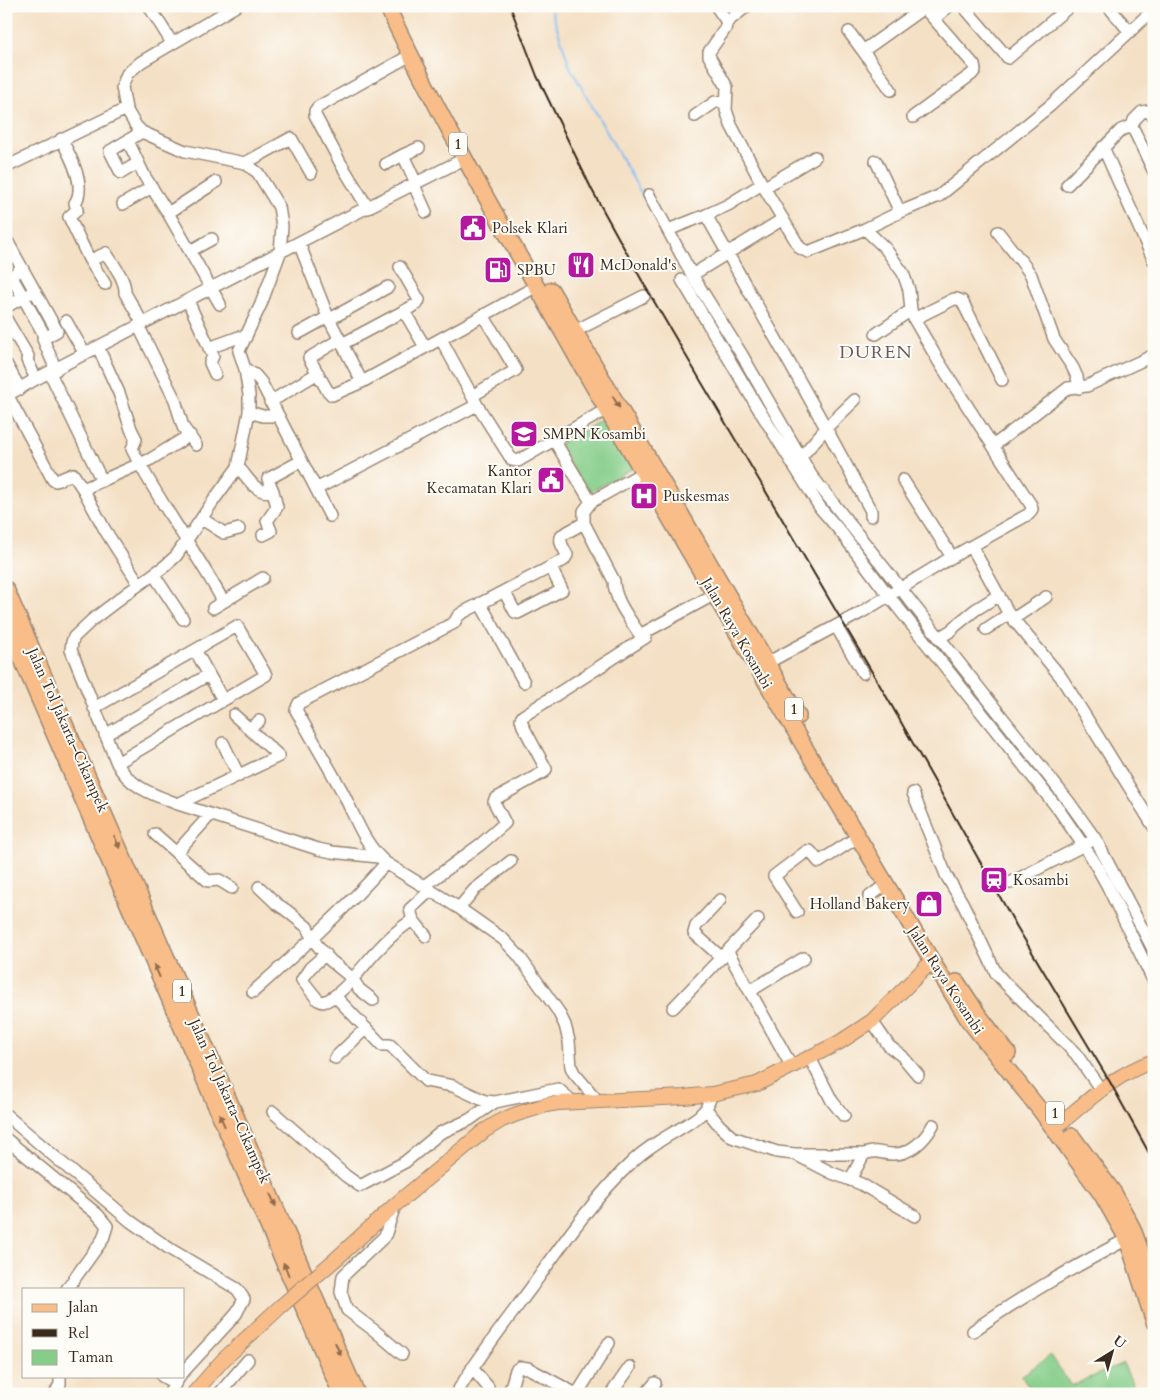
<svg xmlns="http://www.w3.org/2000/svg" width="1160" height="1400" font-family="Cardo,serif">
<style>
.green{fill:#85cd89;stroke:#607c54}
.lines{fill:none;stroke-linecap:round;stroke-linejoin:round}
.stream{stroke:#80bef4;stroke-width:2}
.minor-casing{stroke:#988572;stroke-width:14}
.major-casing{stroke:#988572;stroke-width:16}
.highway-casing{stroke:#988572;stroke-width:18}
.minor{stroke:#fff;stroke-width:11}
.major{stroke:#f8bd88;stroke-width:14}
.highway{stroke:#f8bd88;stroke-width:15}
.rail{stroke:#3b2a1e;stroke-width:2}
.major-bridge-casing{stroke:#988572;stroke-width:16;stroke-linecap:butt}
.major-bridge{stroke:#f8bd88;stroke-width:14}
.oneway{fill:#906c4e}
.labels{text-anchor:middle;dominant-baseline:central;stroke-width:4;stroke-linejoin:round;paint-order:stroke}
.shield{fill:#fdfcf7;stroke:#75695f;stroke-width:1}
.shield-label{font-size:14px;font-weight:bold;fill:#3b2a1e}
.poi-label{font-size:15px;fill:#3b2a1e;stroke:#fdfcf7;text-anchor:start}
.street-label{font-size:15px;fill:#3b2a1e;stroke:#fdfcf7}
.quarter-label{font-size:18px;letter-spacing:1px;fill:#6c595f;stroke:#fdfcf7}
</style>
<rect width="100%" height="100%" fill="#fdfcf7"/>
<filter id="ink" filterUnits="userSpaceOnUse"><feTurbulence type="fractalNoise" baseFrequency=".02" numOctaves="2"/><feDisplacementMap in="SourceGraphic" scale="10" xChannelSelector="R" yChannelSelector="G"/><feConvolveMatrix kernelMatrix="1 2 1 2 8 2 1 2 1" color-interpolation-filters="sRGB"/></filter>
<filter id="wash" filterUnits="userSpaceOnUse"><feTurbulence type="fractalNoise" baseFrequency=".0096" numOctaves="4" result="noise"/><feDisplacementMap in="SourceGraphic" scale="20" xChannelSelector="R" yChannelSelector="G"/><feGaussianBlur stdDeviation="1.12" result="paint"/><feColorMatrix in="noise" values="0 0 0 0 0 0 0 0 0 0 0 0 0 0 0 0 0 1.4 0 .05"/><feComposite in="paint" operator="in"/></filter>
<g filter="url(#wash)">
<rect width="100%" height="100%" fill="#f4e0c5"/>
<path class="green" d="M607,417L635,467L587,494L559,444Z
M1051,1355L1071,1386L1123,1363L1137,1394H1034L1021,1376Z"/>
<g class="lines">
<path class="stream" d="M550,6L570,67L649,207
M719,328L733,355
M827,505L844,527
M915,620L964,678L1054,794
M1146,948L1154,963"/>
</g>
</g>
<g filter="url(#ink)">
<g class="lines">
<defs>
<path id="minor" d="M149,6L172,43
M236,6L141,62L127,74L122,87L126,109L136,126L142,132L185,151L245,163L258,173L279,207L282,226L280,253L261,304L239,351L245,369L249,395V412L238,467L216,497L176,556L165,566L126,594L92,620L74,637L72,642L71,650L117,763C129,787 154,795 178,804L318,849L332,852L378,857
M716,6L727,22
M747,6L727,22L725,29L709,52V56L727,87L726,110L731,125L762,184L800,248L808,252L865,229L900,212L939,196L1051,105L1154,9
M963,6L1008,58L1070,6
M1108,6L1130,32
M849,32L863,51
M891,90L863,51L922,9H925L934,19L949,6
M695,116L715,102H725
M1154,116L1147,111L1142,112L1134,120L1132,126L1154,172
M913,117L972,74L975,70L974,65L934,19
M61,139C70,155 87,186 75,203L77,210L69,217L89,259L105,284
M128,141L145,177L168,213L220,304
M1103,147L1154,261
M403,155L419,148
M876,161L900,212
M138,163L121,173L110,151L142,132
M245,163L291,138L311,173
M386,164L403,155L416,183
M6,167L126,109
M762,184L728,205L706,215L826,428L871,511V516
M414,185L426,212
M1067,185L1121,130L1132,126
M765,187L815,157
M649,195L692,275L742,355L811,475L1069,802L1096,840L1154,951
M123,204L152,187
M368,208L341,164L315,115V111L318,107L411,55
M168,213L216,182
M668,230L706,215
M998,232L1024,265L1031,275L1054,339L1073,368L1077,377L1079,388
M6,239L57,331L43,339
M299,243L328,317L362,382
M190,251L212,239
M91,260L106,253C113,264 126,280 125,293L143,324
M400,267L419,300L417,304L404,311
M21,268L15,274L13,279L42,331L44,337L43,339L56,370
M692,275L783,219
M682,280L758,408L821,509L840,531L888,595L1059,810L1092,858L1107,885L1154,982
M188,301L213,356L210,363L215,374
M6,307L29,294
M6,319L28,356L27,360L36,379
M330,319L388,287
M914,319L954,299H957L962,301L1002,380
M66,321L85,354
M139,327L175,400L183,427L196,445
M575,331L644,296
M299,333L328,317
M876,334L911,310
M441,339L477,405L512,460L518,461L607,409
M339,340L309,358L327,390L332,395L362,382L537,286
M342,344L404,311L425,347
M98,347L119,393L131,429L136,439L132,449C158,502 195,549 223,601
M209,348L239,337H246
M6,364L20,389
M245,369L255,375L261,382L330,516
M50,373L102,481
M6,396L36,379L342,220L466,158
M8,396L53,480L56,481L73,474L83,489
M472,396L516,370L483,315
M270,402L318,373
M249,412L263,416H277
M554,440L591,502
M993,446L1068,388L1087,386L1154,355
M801,457L826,428L855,400
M238,467C249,478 255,495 273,491L268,479L301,461
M903,480L952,557
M316,489L477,405
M202,519L224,533L239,529
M584,523L614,581C614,600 630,619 640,635L715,594
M263,535L271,531L267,521L277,507L273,491
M972,547L1009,614L1061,677L1154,827
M154,575L183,619
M139,584L105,530L83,489L151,459L190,435
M504,591L515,612L518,613L562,590L551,568
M480,603L524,682
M213,608L263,578
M1013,619L1046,597
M836,626L863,673
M986,629L1009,614
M939,638L952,630L954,627L975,610L999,595
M195,650L223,700
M767,663L862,612L952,557L1029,514L1032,509L1031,505L939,362L914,319L911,310L909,290L903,273L885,248L865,229
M94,708L237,626L266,675L117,763
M249,729L259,721
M105,735L208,675
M223,743L239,776
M913,793L946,875L963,904L996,973L1004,982L1076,1054L1101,1090
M178,804L279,756L234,715
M155,834L208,881L219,880L232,888
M176,853L210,815
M1010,883L1088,843
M424,886L481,844L505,823L494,802L495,799L544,772L546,769L523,726L521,719L523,716L646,637
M259,887L277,904L286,910L307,927L312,938L318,946L331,961L352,978L359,989L373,1000
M869,897L886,884
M720,900L696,926L694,933L722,958
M459,908L474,890L511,861
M797,912L774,876L807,851H810L819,862L858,837
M426,936L413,920L410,909L431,890
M728,952L792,1067
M326,954L310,968L302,980L318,1000L323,1002C340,998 362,967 374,954C385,942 399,928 413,920
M750,991L804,958
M253,992C299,951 345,910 386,863
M335,996L379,1042L382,1045H390L426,1081L453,1086L485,1101L495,1102L558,1089L573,1102
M673,1008L758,919
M872,1021L889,1046L902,1056L918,1075
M335,1058L366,1028
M810,1058L832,1101L844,1116
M597,1100L574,1073L571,1067L569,1041L565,1025L558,1011L519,956L503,939L459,908L386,863C364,845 355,816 342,791C327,764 311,737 296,710L299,703L454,623L458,616L462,613L564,560L567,555C564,549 558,541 562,535L584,523V511L591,502L649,469
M706,1109L719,1125L732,1137L777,1152L795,1154L832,1173L861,1184L915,1216
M273,1112L346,1176L360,1186L405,1162L440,1133L469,1120L495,1102
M6,1115L130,1221L170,1249L237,1289L244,1299L236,1314L230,1321L184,1371
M6,1139L98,1215L107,1226L103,1239L67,1289
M795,1154H864
M850,1180L864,1154C880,1149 879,1154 892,1154C910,1155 925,1140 933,1125
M395,1205L385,1236L343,1276L341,1292L347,1310L375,1331L402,1354
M973,1331C1023,1295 1073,1268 1127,1239
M472,1368L488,1387
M162,1376L174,1383
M55,1394L60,1384V1376
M169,1394L180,1376
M219,1394L248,1360
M456,1394C478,1357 505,1323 531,1288C561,1246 595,1196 633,1161C652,1142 678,1132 699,1116L706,1109L712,1094
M509,1394L516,1370L520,1367L528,1368L576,1394
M577,1394L609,1343
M611,1394L630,1367
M646,1394L655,1383"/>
<path id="major" d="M1062,1122C1092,1097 1116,1074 1154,1061
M336,1259L395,1205L484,1131L502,1120L517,1114L546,1105L558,1103L684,1097L712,1094L757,1084L840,1042L872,1021L932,961
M193,1394L223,1360L280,1307"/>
<path id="highway" d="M387,6C443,126 511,241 576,356C692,559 812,760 932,961L969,1021L1040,1110L1102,1195L1127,1239L1154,1322
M551,290L798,716
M6,589L357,1394
M6,623L341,1394
M957,982L978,1014L1008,1053
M1072,1136L1114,1193L1133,1229L1154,1288"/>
</defs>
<use href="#minor" class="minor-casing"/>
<use href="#major" class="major-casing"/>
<use href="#highway" class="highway-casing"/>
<use href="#minor" class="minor"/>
<use href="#major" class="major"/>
<use href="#highway" class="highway"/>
<path class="rail" d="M510,6L537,76L592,190L645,286L889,701L1017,927L1110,1082L1154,1162"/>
<defs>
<path id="major-bridge" d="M280,1307L336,1259"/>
</defs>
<use href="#major-bridge" class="major-bridge-casing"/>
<use href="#major-bridge" class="major-bridge"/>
</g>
<defs><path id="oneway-solid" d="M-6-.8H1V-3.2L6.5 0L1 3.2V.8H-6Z" transform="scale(1.25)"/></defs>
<g class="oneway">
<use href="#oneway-solid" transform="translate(616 402) rotate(60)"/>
<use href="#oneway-solid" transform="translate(117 842) rotate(66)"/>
<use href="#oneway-solid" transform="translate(157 971) rotate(-113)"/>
<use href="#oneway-solid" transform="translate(222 1120) rotate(-113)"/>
<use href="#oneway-solid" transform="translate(273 1200) rotate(66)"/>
<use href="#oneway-solid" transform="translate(286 1269) rotate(-113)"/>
<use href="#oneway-solid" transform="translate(338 1349) rotate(66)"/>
</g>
</g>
<defs>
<symbol id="civic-square" viewBox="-11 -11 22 22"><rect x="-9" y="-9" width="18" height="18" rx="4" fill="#b5179e" stroke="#fdfcf7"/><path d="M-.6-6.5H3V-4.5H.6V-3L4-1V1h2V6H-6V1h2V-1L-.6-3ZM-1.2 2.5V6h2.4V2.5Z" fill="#fff"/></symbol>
<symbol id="restaurant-square" viewBox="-11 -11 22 22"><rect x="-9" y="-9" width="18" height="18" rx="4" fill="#b5179e" stroke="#fdfcf7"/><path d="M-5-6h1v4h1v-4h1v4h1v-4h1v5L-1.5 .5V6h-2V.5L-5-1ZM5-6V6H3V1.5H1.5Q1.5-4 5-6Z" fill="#fff"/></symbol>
<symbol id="fuel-square" viewBox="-11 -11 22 22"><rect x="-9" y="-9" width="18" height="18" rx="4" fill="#b5179e" stroke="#fdfcf7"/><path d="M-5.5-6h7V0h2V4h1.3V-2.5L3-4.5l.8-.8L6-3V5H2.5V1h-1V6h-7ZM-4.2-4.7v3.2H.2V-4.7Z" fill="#fff"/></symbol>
<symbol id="school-square" viewBox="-11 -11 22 22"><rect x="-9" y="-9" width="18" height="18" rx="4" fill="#b5179e" stroke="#fdfcf7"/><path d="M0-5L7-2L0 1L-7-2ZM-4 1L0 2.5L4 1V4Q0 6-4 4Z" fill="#fff"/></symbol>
<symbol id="hospital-square" viewBox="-11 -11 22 22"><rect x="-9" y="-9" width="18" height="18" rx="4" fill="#b5179e" stroke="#fdfcf7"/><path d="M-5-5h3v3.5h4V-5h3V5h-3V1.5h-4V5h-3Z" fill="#fff"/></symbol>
<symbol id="station-square" viewBox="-11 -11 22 22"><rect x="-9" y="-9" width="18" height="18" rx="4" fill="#b5179e" stroke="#fdfcf7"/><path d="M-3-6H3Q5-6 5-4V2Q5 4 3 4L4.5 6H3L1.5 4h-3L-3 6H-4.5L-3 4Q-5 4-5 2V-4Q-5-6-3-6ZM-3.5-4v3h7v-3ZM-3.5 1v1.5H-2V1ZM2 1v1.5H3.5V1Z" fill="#fff"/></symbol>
<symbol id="shop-square" viewBox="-11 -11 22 22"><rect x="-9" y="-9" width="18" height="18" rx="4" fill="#b5179e" stroke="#fdfcf7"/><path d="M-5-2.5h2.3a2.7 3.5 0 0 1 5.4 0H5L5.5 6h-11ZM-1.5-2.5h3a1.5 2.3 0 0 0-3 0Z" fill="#fff"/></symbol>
</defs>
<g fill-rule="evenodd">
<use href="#civic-square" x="457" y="212" width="32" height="32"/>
<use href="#restaurant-square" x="565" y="249" width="32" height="32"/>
<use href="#fuel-square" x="482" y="254" width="32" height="32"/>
<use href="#school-square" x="508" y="418" width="32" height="32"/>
<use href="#civic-square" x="535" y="464" width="32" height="32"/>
<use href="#hospital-square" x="628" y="480" width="32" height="32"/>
<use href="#station-square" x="978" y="864" width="32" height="32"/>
<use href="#shop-square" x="913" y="888" width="32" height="32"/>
</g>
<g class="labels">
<g class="shield">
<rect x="449" y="132.5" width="18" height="23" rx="4"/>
<rect x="785" y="697.5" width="18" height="23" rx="4"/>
<rect x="173" y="979.5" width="18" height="23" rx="4"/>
<rect x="1046" y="1101.5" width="18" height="23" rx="4"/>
</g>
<g class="shield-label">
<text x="458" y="144">1</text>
<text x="794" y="709">1</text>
<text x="182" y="991">1</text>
<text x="1055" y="1113">1</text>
</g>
<g class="poi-label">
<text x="492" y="228">Polsek Klari</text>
<text x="600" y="265">McDonald's</text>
<text x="517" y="270">SPBU</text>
<text x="543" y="434">SMPN Kosambi</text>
<text x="532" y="471" text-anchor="end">Kantor<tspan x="532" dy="17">Kecamatan Klari</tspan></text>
<text x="663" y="496">Puskesmas</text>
<text x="1013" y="880">Kosambi</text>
<text x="910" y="904" text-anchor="end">Holland Bakery</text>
</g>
<g class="street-label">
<text transform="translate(737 633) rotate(60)">Jalan Raya Kosambi</text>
<text transform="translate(68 730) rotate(66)">Jalan Tol Jakarta–Cikampek</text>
<text transform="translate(946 980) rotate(57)">Jalan Raya Kosambi</text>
<text transform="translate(230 1101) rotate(66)">Jalan Tol Jakarta–Cikampek</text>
</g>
<g class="quarter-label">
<text x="876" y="352">DUREN</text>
</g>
</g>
<rect width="1160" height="1400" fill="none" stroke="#fdfcf7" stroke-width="25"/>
<rect x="22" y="1288" width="162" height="90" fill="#fdfcf7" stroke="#afa8a0"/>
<rect x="32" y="1304" width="25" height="8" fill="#f8bd88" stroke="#afa8a0"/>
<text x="68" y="1312" font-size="15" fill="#3b2a1e">Jalan</text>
<rect x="32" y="1329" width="25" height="8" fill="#3b2a1e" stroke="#afa8a0"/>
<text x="68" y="1338" font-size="15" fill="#3b2a1e">Rel</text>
<rect x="32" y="1350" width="25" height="15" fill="#85cd89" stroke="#afa8a0"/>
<text x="68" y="1362" font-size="15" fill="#3b2a1e">Taman</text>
<g transform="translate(1112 1352) rotate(37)" stroke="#fdfcf7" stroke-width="4" paint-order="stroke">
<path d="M0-4L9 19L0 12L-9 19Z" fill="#3b2a1e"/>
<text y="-8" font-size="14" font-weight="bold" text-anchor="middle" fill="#3b2a1e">U</text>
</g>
</svg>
